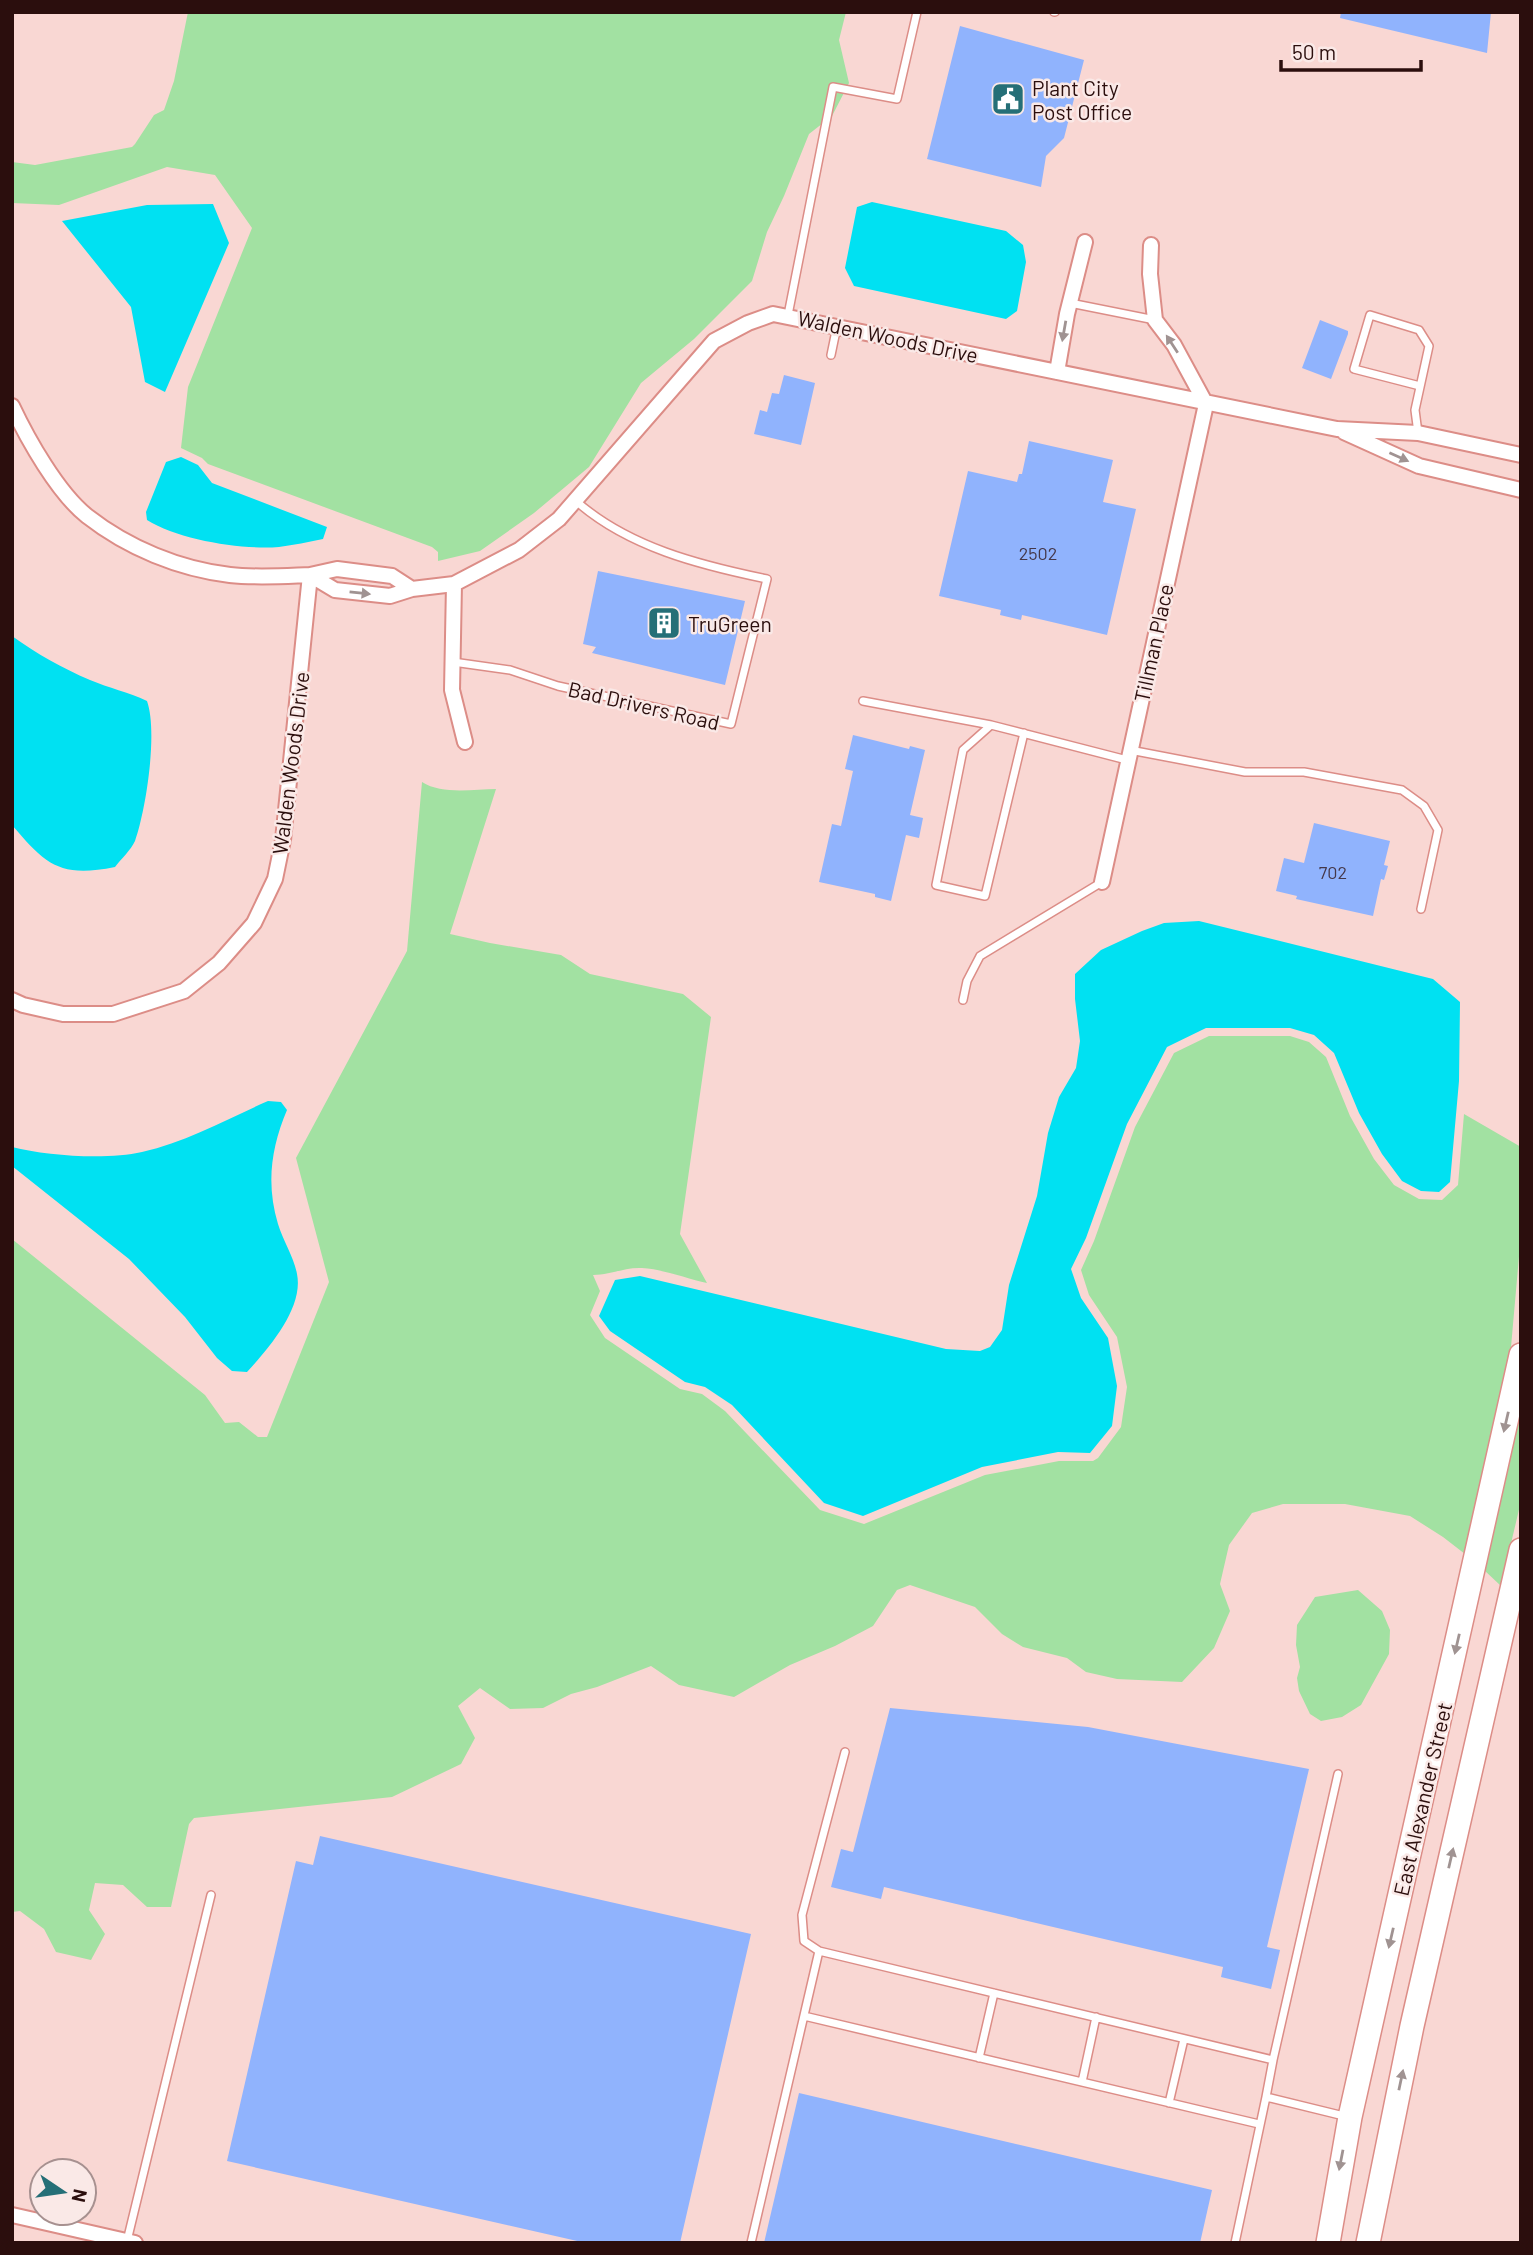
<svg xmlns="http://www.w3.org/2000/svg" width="1533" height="2255" font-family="Barlow,sans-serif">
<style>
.green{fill:#a2e1a2}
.water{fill:#00e1f2}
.building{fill:#90b3fd}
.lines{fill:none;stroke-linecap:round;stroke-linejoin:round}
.service-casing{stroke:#dc8d87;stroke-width:10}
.minor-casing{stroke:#dc8d87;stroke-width:18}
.primary-casing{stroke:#dc8d87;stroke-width:26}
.service{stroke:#fff;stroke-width:7}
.minor{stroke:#fff;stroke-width:14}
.primary{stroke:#fff;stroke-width:23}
.oneway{fill:#a09392}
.labels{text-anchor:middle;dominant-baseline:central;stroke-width:5;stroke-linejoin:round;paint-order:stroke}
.number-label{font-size:18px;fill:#443749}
.poi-label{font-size:21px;fill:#2b0e0d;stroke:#fae9e7;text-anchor:start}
.street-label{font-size:21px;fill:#2b0e0d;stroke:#fae9e7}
</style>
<rect width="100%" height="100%" fill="#f9d7d3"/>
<path class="green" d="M188,12H846L839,40L849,83L832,116L809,134L784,196L767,232L752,281L694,339L641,383L589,467L534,513L480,551L438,561V552L432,547L208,464L202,458L181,448L188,387L252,228L215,175L167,167L59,205L12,203V162L35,165L132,147L135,144L154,115L164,110L174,81Z
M422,782C442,795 474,789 496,789L450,934L490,943L561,955L590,974L683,994L711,1017L680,1234L707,1283C688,1279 662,1269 642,1268C625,1267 610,1275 593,1275L600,1291L590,1315L605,1338L680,1389L702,1394L725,1411L820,1510L864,1524L985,1475L1059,1461H1093L1098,1458L1121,1427L1127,1387L1117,1337L1089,1295L1081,1270L1094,1241L1135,1127L1174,1053L1209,1036H1290L1309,1042L1326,1057L1350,1116L1374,1159L1394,1185L1419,1199L1442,1200L1458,1185L1464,1114L1521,1147V1234L1511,1347L1465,1554L1443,1537L1410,1516L1345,1504H1283L1252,1513L1229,1545L1220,1584L1230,1611L1214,1648L1182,1682L1117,1679L1086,1672L1067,1658L1023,1647L1002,1634L975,1607L910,1585L897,1590L873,1626L835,1646L790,1665L734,1697L679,1685L651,1666L597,1687L571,1694L543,1708L510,1709L480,1688L458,1706L475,1738L461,1764L392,1797L194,1818L189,1824L171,1907H147L123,1885L95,1883L89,1910L105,1934L91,1960L56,1952L44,1929L20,1911L12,1912V1239L205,1395L225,1423L239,1422L258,1437H267L329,1282L296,1158L407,951Z
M1521,1405V1501L1501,1586L1484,1570Z
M1358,1590L1382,1611L1390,1630L1389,1654L1361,1705L1342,1717L1321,1721L1310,1714L1299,1691L1297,1678L1300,1667L1296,1645L1297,1625L1315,1597Z"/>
<path class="water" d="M872,202L1006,231L1023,245L1026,262L1017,311L1006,319L854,286L845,268L857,207Z
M213,204L229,243L165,392L145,382L131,307L62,221L147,205Z
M181,457L198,465L212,483L327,527L323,539C308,542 294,545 279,547C242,550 179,540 147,520L146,512L166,462Z
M12,636C37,654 62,668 90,680C109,688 128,692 147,701C158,732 146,810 135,841C131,850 121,859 115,867C60,878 46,865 12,825Z
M1199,921L1433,979L1460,1002L1459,1081L1450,1182L1439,1192L1421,1191L1402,1181L1382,1154L1359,1113L1334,1053L1314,1035L1290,1028H1206L1167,1047L1127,1124L1086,1238L1071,1269L1081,1298L1108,1338L1117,1386L1112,1426L1090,1453L1058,1452L982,1467L863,1516L824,1503L732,1405L705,1387L685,1382L610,1331L599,1316L615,1280L640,1276L946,1349L980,1351L990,1347L1002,1330L1009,1285L1037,1196L1048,1133L1059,1097L1076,1068L1080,1041L1075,999V974L1101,950L1142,931L1164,923Z
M268,1101L281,1102L287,1110C271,1148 266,1184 278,1224C283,1241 294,1257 297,1274C304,1308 268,1349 247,1372L232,1371L217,1358L185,1317L129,1259L12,1166V1147C47,1156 107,1160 142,1152C186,1142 227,1119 268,1101Z"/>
<path class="building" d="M1341,12H1491L1487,53L1340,18Z
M960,26L1084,60L1064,138L1046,156L1041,187L927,159Z
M1320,320L1348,331V334L1331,379L1302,368Z
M784,375L815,383L801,445L754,434L760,410L767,412L772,393L779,394Z
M1029,441L1113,460L1103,502L1136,509L1107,635L1022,615L1021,620L1000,615L1001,610L939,596L968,471L1017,482L1019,474H1022Z
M598,571L745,601L725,685L592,653L596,647L583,644Z
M853,735L909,749L910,746L925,750L910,815L923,818L919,838L906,835L891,901L875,897V894L819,882L832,824L841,826L853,771L845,769Z
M1314,823L1390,841L1384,865L1388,866L1384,880L1381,879L1373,916L1296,899L1297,896L1276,891L1284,858L1304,863Z
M890,1708L1088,1727L1309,1769L1267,1947L1280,1950L1271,1989L1221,1977L1223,1967L884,1887L881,1899L831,1887L841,1849L853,1852Z
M320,1836L751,1934L680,2243H586L227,2161L296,1861L313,1865Z
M799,2093L1212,2190L1200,2243H764Z"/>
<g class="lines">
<defs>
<path id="service" d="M1054,12H1055
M1070,303L1155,320
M788,315L833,87L897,99L917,12
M831,355L837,326
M1418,433L1415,410L1429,346L1419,330L1370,315L1354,369L1420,386
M453,662L510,670L558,686L731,724L767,579C699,565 628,547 576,501
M863,701L991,725
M1024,733L985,896L936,885L963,750L991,725L1127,760
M1130,750L1245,772H1304L1402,790L1424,806L1438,830L1421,909
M963,1000L967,981L980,956L1102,882
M819,1951L804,1941L802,1915L845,1752
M804,2016L1259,2124
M979,2058L994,1993
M1273,2060L1338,1774
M1082,2082L1096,2017
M1169,2103L1184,2039
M127,2241L211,1895
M751,2243L819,1951L1273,2060L1266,2097L1348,2117
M1235,2243L1266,2097"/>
<path id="minor" d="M1057,372L1067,314L1085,242
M12,406C28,440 58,493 87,516C128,548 179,569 230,575C256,578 284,576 310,575L283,840L275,879L254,923L219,963L184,991L113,1014H63L23,1005L12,1000
M1344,432L1419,466L1521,490
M310,575L335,590L390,596L412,589L454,584L519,550L559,519L714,341L748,323L773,314L1337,429L1418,433L1521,455
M310,575L337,569L392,576L412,589
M454,584L452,690L465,742
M1102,882L1206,404L1174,345L1155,320L1150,274L1151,245
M12,2215L135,2243"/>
<path id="primary" d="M1328,2243L1350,2117L1521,1355
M1368,2243L1412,2026L1521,1550"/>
</defs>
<use href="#service" class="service-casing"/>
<use href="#minor" class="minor-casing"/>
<use href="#primary" class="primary-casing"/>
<use href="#service" class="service"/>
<use href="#minor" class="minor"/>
<use href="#primary" class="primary"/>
</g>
<defs><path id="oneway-solid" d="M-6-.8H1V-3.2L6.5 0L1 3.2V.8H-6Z" transform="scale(1.75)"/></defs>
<g class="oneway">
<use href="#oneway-solid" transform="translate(1064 331) rotate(100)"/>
<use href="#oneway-solid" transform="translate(1172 344) rotate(-123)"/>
<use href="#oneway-solid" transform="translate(1399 457) rotate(24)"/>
<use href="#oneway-solid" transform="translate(360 593) rotate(6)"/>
<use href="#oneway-solid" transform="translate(1506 1422) rotate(103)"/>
<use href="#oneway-solid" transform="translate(1457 1644) rotate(103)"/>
<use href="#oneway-solid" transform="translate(1451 1858) rotate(-77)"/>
<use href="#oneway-solid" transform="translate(1391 1938) rotate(103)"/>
<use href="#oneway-solid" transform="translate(1401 2080) rotate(-78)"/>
<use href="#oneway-solid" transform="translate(1341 2160) rotate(101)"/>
</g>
<defs>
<symbol id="civic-square" viewBox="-11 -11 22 22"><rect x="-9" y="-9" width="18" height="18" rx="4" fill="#256f77" stroke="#fae9e7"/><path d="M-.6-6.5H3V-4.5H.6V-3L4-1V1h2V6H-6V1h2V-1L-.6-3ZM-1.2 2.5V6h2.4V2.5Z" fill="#fff"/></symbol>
<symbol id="building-square" viewBox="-11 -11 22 22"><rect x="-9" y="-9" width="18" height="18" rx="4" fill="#256f77" stroke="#fae9e7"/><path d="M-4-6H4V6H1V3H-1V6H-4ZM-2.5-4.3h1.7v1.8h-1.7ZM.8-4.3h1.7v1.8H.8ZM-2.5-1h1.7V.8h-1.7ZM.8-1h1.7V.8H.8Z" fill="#fff"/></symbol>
</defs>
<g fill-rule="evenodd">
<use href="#civic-square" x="989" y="80" width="38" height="38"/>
<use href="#building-square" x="645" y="604" width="38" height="38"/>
</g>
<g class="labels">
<g class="number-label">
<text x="1038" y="553">2502</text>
<text x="1333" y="872">702</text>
</g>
<g class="poi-label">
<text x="1032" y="87">Plant City<tspan x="1032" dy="24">Post Office</tspan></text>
<text x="688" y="623">TruGreen</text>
</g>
<g class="street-label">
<text transform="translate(888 336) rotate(12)">Walden Woods Drive</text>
<text transform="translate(1153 643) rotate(-78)">Tillman Place</text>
<text transform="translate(644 705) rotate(13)">Bad Drivers Road</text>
<text transform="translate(290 763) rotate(-83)">Walden Woods Drive</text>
<text transform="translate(1422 1799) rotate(-77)">East Alexander Street</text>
</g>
</g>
<rect width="1533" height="2255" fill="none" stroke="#2b0e0d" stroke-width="28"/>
<g transform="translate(63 2192) rotate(103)"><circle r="33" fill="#fae9e7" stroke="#a79190" stroke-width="2"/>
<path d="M0-5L12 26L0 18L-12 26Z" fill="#256f77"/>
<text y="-10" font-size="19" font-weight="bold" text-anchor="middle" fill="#2b0e0d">N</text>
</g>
<path d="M1281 60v10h140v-10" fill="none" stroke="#2b0e0d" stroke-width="3.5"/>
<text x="1292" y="60" font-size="21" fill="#2b0e0d" stroke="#fae9e7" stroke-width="5" paint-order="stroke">50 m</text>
</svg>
